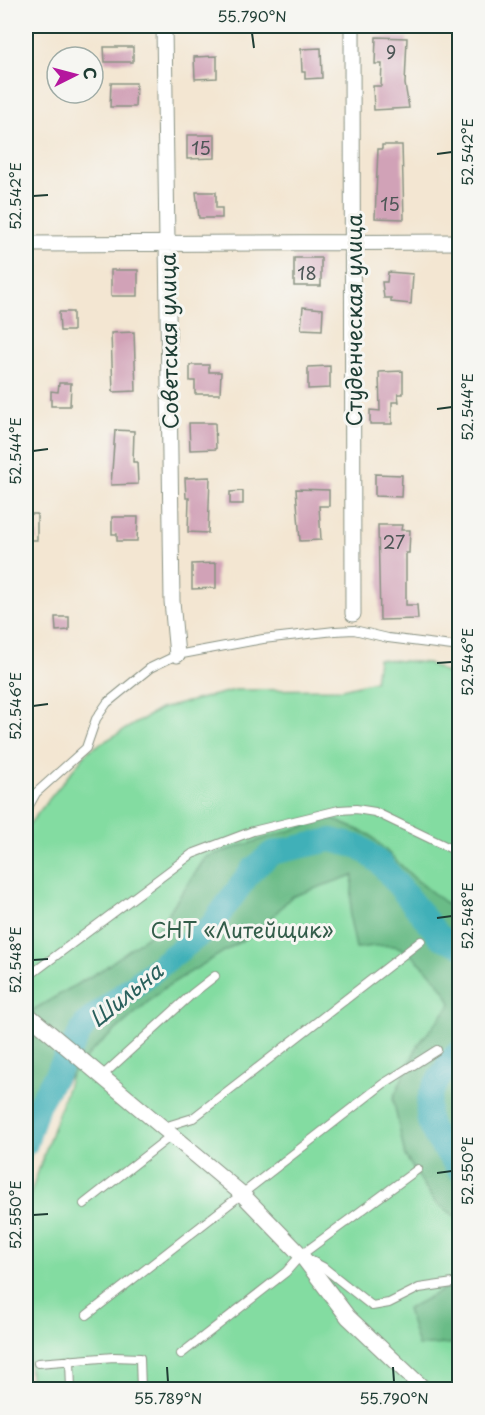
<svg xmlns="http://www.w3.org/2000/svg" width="485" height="1415" font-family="'Playpen Sans',sans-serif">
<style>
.green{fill:#83dca1;stroke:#518c6a;stroke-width:1.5}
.forest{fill:#6abc87;stroke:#447c5e;stroke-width:1.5}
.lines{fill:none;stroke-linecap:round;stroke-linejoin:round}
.river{stroke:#40b0b8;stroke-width:24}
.building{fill:#d1a2b7}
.lane-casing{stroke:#899283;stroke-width:10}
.street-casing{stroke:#899283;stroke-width:17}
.lane{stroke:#fff;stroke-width:8}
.street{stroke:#fff;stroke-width:15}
.ticks{fill:none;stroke:#1f3d34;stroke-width:2}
.labels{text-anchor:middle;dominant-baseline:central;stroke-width:6;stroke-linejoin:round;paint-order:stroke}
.number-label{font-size:18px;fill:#4c5655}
.street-label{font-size:21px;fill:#1f3d34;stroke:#f6f6f2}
.park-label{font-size:21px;fill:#335d4a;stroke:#f6f6f2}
.water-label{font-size:22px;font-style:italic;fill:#29605c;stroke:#f6f6f2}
.neatline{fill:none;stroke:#1f3d34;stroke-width:2}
.ticks-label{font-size:15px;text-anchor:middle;fill:#1f3d34}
</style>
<rect width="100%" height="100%" fill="#f6f6f2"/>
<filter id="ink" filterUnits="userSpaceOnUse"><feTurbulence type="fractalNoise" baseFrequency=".0167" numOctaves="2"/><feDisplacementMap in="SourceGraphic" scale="12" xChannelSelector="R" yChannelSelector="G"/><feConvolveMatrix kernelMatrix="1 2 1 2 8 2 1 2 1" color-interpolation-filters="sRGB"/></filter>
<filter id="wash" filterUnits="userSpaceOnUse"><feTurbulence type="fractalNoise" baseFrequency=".008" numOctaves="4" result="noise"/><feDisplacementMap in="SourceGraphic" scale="24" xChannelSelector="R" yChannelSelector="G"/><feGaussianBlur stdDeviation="1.35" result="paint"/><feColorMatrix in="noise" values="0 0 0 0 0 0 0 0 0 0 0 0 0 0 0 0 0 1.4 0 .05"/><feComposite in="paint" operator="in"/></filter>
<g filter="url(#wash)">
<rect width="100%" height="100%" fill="#f3e6d2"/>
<path class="green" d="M378,659L428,663L459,680V1389H31L26,1324V1207L72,1073L26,1030V828L88,751L160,709L235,690L342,689L375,681Z"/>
<path class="forest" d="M330,818L370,835L413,877L459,914V1219L435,1202L405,1156L393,1098L418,1045L451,1004C446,987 411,949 394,946C383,944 368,947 356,948L350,919L353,875L291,897L261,929L164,988L93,1050L42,1108L26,1174V1014L103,969L158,928L206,857Z
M459,1281V1343L418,1346L407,1309Z"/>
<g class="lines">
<path class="river" d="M460,1052C452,1056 447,1067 442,1074C412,1116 434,1135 460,1170
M26,1144L38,1105L86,1023L211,926L252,870L272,853L331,840L360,847L381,864L440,937L460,945"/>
</g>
<g id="blocks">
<path class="building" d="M376,37L407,38L405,84L409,108L374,110L373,86H381L382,64H375Z
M104,47H133V62H105Z
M321,48L322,78L305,79V72H302L301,49Z
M217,56V78L195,79L194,57Z
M111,83H136L135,107H110Z
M187,135H215V158L187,159Z
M382,145H402L404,219L375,218L378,149H382Z
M196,192H216V208H222V218H199Z
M294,258H321V286H294Z
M111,270H138V296H111Z
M388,272L413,274L411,304L391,302V298H384L382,282H387Z
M303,307L323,309L322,330L301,329Z
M59,312H73V331H60Z
M134,332L136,391L113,392L111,333Z
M190,365H209V372H221L220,394H195V381H190Z
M330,366V388L308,389V367Z
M403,371V394H398L399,402H392V424H370V410L380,411L379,372Z
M59,383H71L70,406H51V391L58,392Z
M189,423H215L216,449L190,450Z
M115,430L134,431L133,462H137L138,484L111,485Z
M375,474L402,475L401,497L375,496Z
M210,477L208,533L188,532L189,498H186L185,478Z
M296,489L329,490V506H319L321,540L300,541Z
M243,491V504H230V492Z
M26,514H37V540H26Z
M112,517H138L137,541H117V534H112Z
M378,525H402L401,530H410L409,553H406V605H417L418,619L380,620Z
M216,563V588L192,589V564Z
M55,617H69V630L56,631Z"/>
</g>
</g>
<g filter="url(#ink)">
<use href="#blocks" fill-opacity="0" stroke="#899283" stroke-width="1.5"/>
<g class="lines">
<defs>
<path id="lane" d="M26,811L36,793L86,748L96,719L107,703L150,668L177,655L263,639L335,631L354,630L388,638L460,647
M26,978L192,854L253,831L339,810L356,809L375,812L460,853
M102,1076L192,994L215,976
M164,1127L193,1118L421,941
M84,1204L172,1135
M308,1259L323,1267L372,1306L389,1303L419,1288L460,1282
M87,1315L383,1084L437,1050
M181,1354L286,1272L301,1255L418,1169
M70,1360L71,1390
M38,1363L114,1357L140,1358L141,1390"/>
<path id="street" d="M164,26L172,601L177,655
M352,26L353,614
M26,244L460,242
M26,1013L242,1194L301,1255L348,1317L425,1390"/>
</defs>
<use href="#lane" class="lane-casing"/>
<use href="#street" class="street-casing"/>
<use href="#lane" class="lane"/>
<use href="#street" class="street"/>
</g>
</g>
<path class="ticks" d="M252,33L254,48M437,154L452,152M33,196L48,195M437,409L452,407M33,451L48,449M437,663L452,662M33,706L48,704M437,918L452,916M33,960L48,959M437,1173L452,1171M33,1215L48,1214M167,1367L168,1382M393,1367L394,1382"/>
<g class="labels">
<g class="number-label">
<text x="391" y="51">9</text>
<text x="201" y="147">15</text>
<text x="390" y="203">15</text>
<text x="307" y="272">18</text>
<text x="394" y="541">27</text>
</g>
<g class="street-label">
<text transform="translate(353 320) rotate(-90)">Студенческая улица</text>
<text transform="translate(168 341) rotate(-91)">Советская улица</text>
</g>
<g class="park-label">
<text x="242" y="929">СНТ «Литейщик»</text>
</g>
<g class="water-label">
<text transform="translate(125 994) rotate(-39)">Шильна</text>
</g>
</g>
<rect width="485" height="1415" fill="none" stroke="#f6f6f2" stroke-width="66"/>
<g transform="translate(75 75) rotate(84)"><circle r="28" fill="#f6f6f2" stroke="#a0aca6" stroke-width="1.5"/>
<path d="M0-4.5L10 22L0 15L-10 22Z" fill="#b5179e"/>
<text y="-9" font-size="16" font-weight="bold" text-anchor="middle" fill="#1f3d34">С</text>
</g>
<rect x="33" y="33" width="419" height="1349" class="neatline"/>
<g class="ticks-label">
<text x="252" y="22">55.790°N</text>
<text transform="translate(468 152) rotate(-90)" y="5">52.542°E</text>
<text transform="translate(16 196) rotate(-90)" y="5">52.542°E</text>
<text transform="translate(468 407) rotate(-90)" y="5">52.544°E</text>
<text transform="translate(16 451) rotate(-90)" y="5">52.544°E</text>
<text transform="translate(468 662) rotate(-90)" y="5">52.546°E</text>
<text transform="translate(16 706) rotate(-90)" y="5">52.546°E</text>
<text transform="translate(468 916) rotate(-90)" y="5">52.548°E</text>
<text transform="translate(16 960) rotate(-90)" y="5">52.548°E</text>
<text transform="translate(468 1171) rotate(-90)" y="5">52.550°E</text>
<text transform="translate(16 1215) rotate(-90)" y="5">52.550°E</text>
<text x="168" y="1404">55.789°N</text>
<text x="394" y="1404">55.790°N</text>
</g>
</svg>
